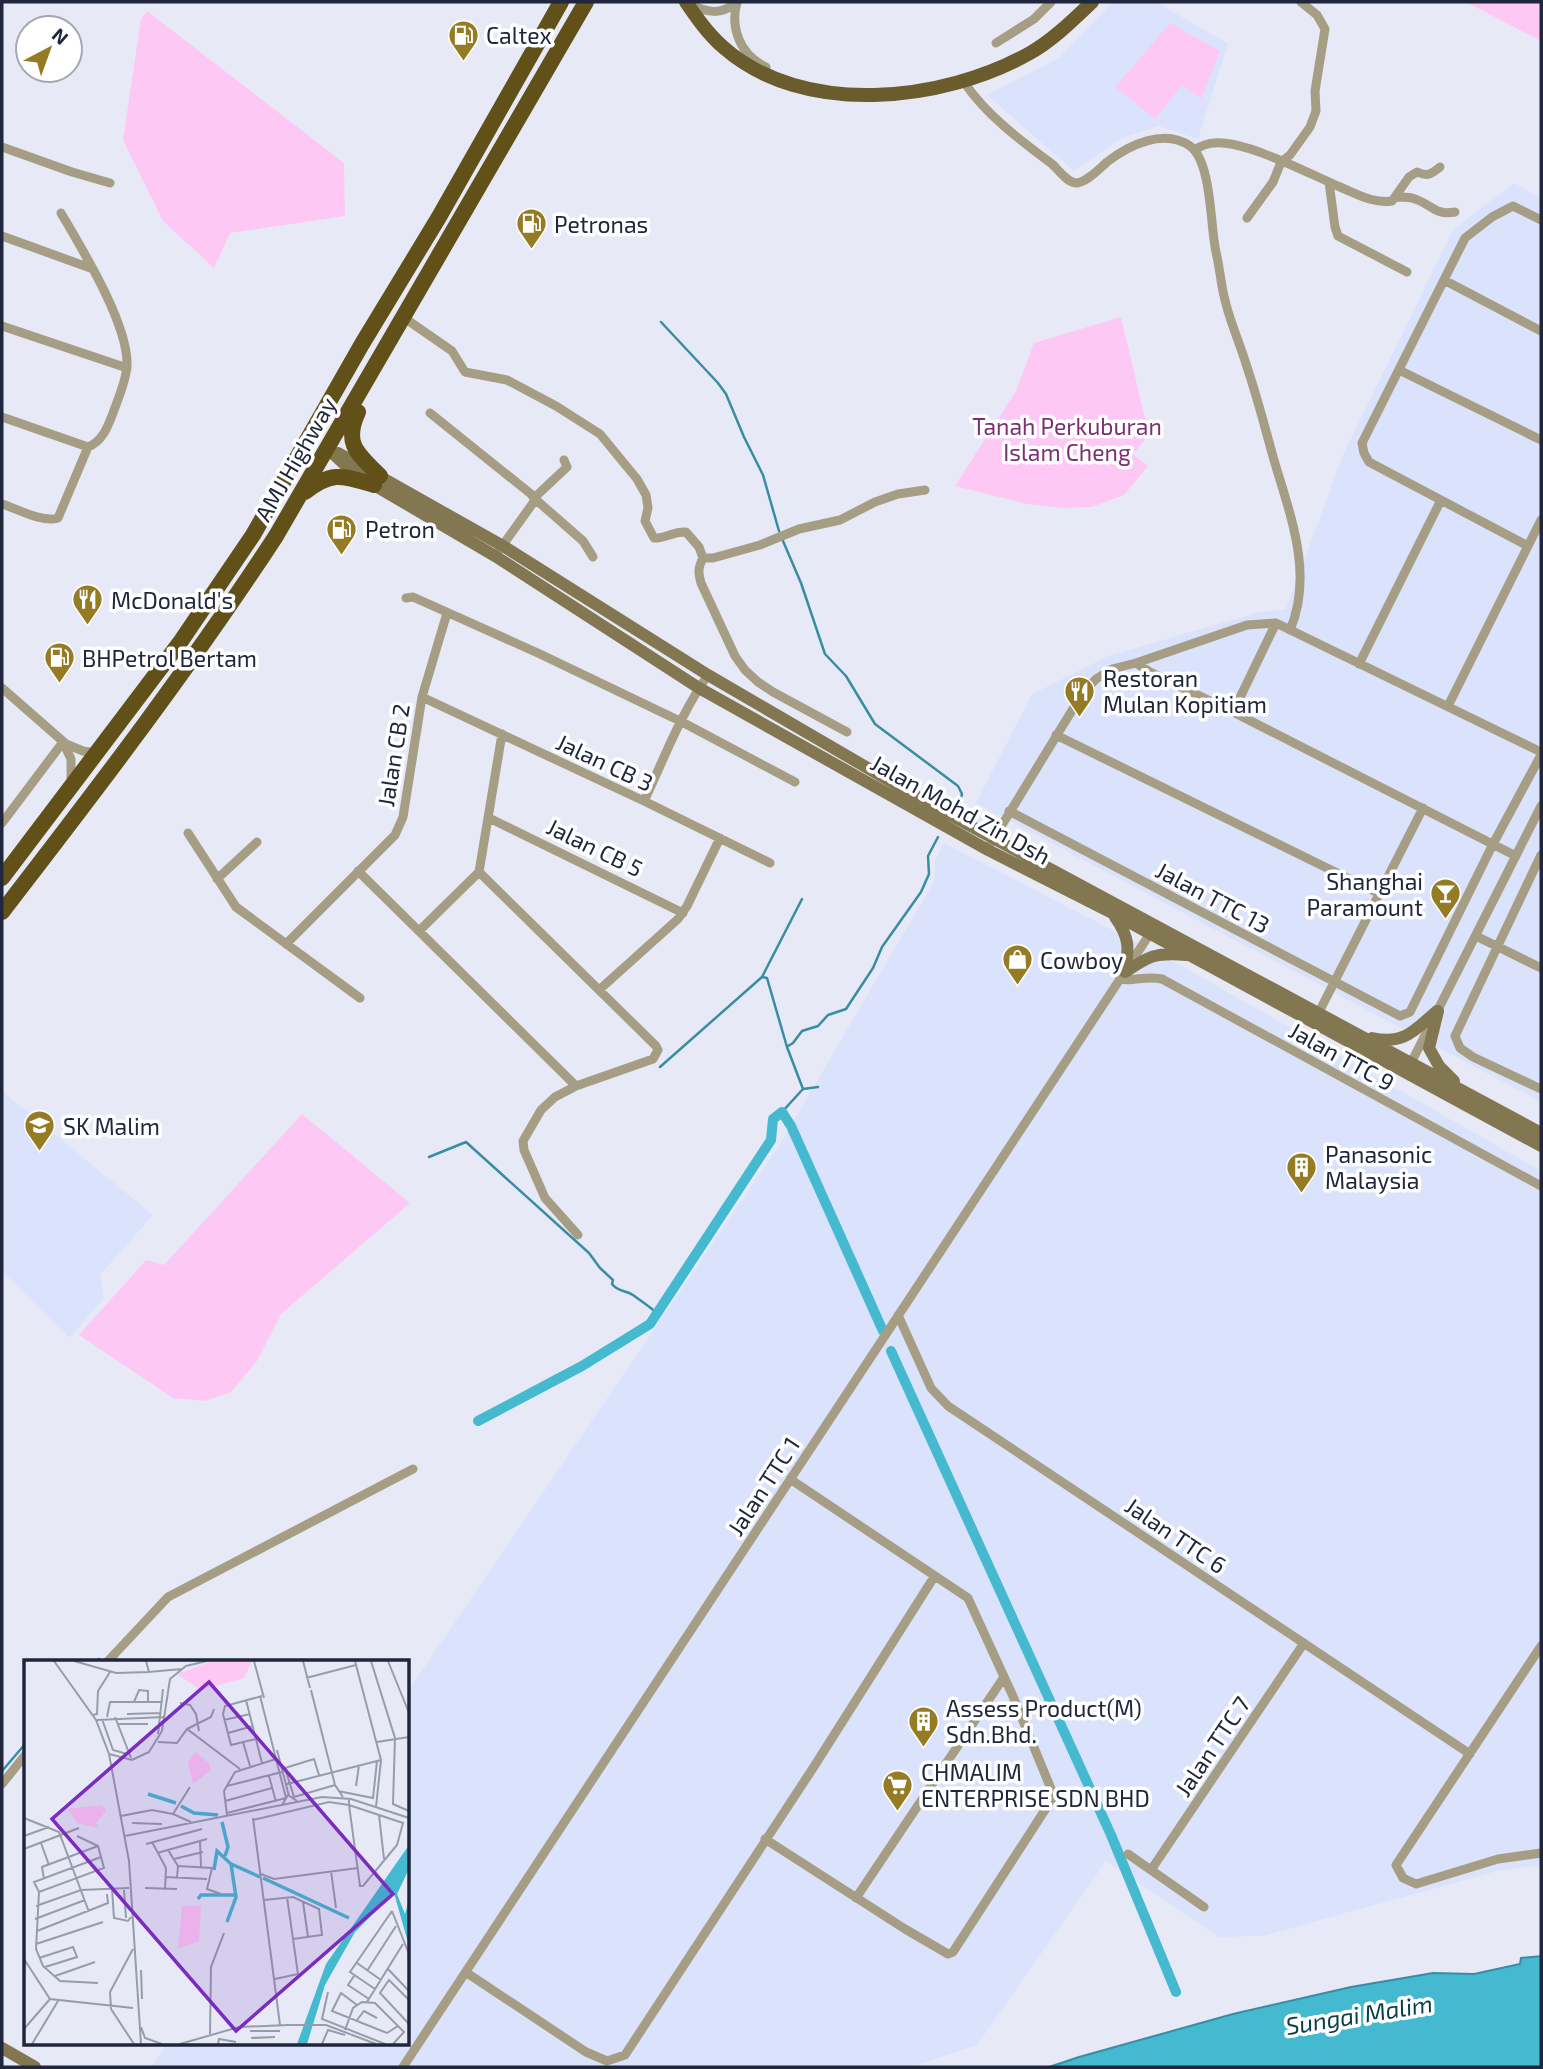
<svg xmlns="http://www.w3.org/2000/svg" width="1543" height="2069" font-family="'Exo 2',sans-serif">
<style>
.built{fill:#dbe2fc}
.green{fill:#fec8f4}
.water{fill:#44b9cf;stroke:#398da3;stroke-width:2}
.lines{fill:none;stroke-linecap:round;stroke-linejoin:round}
.stream{stroke:#398da3;stroke-width:2.5}
.canal{stroke:#44b9cf;stroke-width:10}
.minor{stroke:#a59d84;stroke-width:9}
.secondary{stroke:#837752;stroke-width:12}
.primary{stroke:#6b5c2d;stroke-width:14}
.trunk{stroke:#615017;stroke-width:16}
.labels{text-anchor:middle;dominant-baseline:central;stroke-width:7;stroke-linejoin:round;paint-order:stroke}
.poi-label{font-size:23px;fill:#20263b;stroke:#fff;text-anchor:start}
.park-label{font-size:23px;fill:#7c2f73;stroke:#fff}
.street-label{font-size:23px;fill:#20263b;stroke:#fff}
.water-label{font-size:24px;font-style:italic;fill:#093f49;stroke:#fff}
.inset-river{fill:none;stroke:#44b9cf;stroke-width:3.5}
.inset-road{fill:none;stroke:#979cab;stroke-width:2}
.view{fill:#7b2cbf;fill-opacity:0.15;stroke:#7b2cbf;stroke-width:3.5}
.inset-edge{fill:none;stroke:#20263b;stroke-width:3.5}
</style>
<rect width="100%" height="100%" fill="#e7eaf6"/>
<path class="built" d="M1113,2H1156L1228,44L1198,139L1159,126L1122,138L1074,171L987,95L1059,58Z
M1514,183L1541,198V1102L976,803L1032,694L1108,656L1256,613L1286,609L1343,455L1453,230Z
M944,843L1180,965L1541,1171V1865L1497,1871L1263,1936L1219,1937L1106,1861L977,2045L911,2067H151L168,2043H408V1691L778,1147L935,880V860Z
M2,1091L153,1215L100,1275L104,1298L69,1338L2,1271Z"/>
<path class="green" d="M1466,2H1541V41Z
M147,11L344,163L345,216L230,233L214,268L163,221L123,140L141,19Z
M1170,23L1220,51L1201,99L1182,85L1155,119L1115,87Z
M1121,317L1149,435L1133,454L1148,466L1124,495L1092,507L1062,508L1027,504L955,486L1016,391L1034,343Z
M302,1114L410,1203L281,1314L257,1361L231,1392L205,1401L173,1398L79,1335L146,1260L164,1265Z"/>
<path class="water" d="M1541,1956V2067H1049L1079,2057L1233,2014L1351,1987L1433,1973L1474,1974L1520,1964L1521,1958Z"/>
<g class="lines">
<path class="stream" d="M661,322L718,383L726,394L744,437L763,475L779,531
M783,541L801,583L825,654L846,676L875,724L958,786L962,794L960,802L954,806
M762,977L802,899
M788,1046L793,1043L802,1031L818,1026L828,1015L846,1009L873,968L882,947L921,892L929,874L928,856L938,837
M660,1067L762,977L767,978L787,1047L803,1089L782,1112
M803,1089L818,1087
M429,1157L466,1142L589,1253L600,1268L613,1280L612,1284C618,1292 625,1290 633,1295C641,1301 650,1307 658,1314
M97,1661L99,1659
M2,1771L26,1743"/>
<path class="canal" d="M891,1351L1111,1835L1176,1992
M478,1421L582,1366L650,1324L771,1140L773,1119L782,1112L791,1126L883,1331"/>
<path class="minor" d="M737,2C730,28 740,55 766,67
M690,4C707,13 721,15 736,3
M996,43L1034,19L1051,2
M964,82C986,115 1020,140 1052,164C1059,170 1067,183 1077,183C1088,181 1099,169 1107,162C1129,145 1164,128 1190,146C1212,162 1210,226 1216,252C1220,269 1221,287 1226,304C1231,324 1240,344 1246,364C1257,396 1265,428 1274,460C1290,515 1314,574 1290,630
M2,147L72,172L110,183
M1194,150C1201,146 1207,143 1214,143C1245,140 1310,174 1340,187C1357,194 1374,204 1392,201L1409,177L1417,172C1428,177 1431,174 1440,167
M1329,182L1335,227L1338,236L1407,272
M1395,197C1400,197 1407,197 1412,198C1431,203 1434,216 1455,212
M1247,218L1273,182L1281,162L1290,155L1310,127L1316,111L1315,91L1325,29L1317,15L1301,2
M2,236L93,269
M1444,280L1541,331
M403,317L452,351L465,372L507,380L556,406L600,434L637,479L646,495L648,508L645,521L654,538C664,539 674,531 686,532L699,547L703,558
M2,326L127,368
M1399,370L1541,440
M430,413L531,494L534,498L583,541L593,557
M2,417L88,447
M2,504C18,509 42,523 58,518L88,447C103,441 108,426 113,413C118,399 126,381 127,366C129,325 82,249 61,213
M1528,546L1369,462L1364,453L1362,443L1465,238L1492,217L1513,206L1541,220
M495,556L533,503L534,498L567,467L564,460
M406,598L413,597L540,654L682,722L795,782
M1136,663L1150,672L1233,712L1516,856
M1359,664L1441,500
M2,688L66,744L83,751L96,753
M422,697L644,801L770,863
M1448,706L1541,520
M1233,712L1276,623
M847,732L773,692L758,682L745,670L735,656L701,583C698,572 698,568 703,558H713L760,545L799,529L840,520L875,502L898,494L925,490
M1056,735L1380,894
M64,744L71,759V784
M644,801C664,759 681,713 708,675
M1009,811L1400,1016L1410,1012L1493,844L1541,755
M489,818L683,913
M2,823L63,742
M188,833L236,907L360,998
M991,843L1082,694L1096,679L1112,669L1136,663L1247,625L1276,623L1541,752
M1541,855L1455,1036L1460,1048L1473,1057L1541,1089
M358,871L576,1086
M479,872L656,1046L658,1050L653,1059L576,1086L555,1097L541,1110L523,1141L524,1150L545,1198L578,1235
M217,879L257,842
M419,931L479,872L502,734
M1476,936L1541,968
M286,944L395,835L403,817L422,697L447,613
M1121,979C1134,982 1145,975 1162,979L1541,1186
M599,990L678,919L687,906L720,838
M1318,1014L1423,808
M1409,1067L1541,806
M898,1315L931,1388L948,1406L1470,1754
M1541,1646L1396,1865L1403,1878L1416,1884L1498,1859L1541,1853
M108,1661L168,1597L413,1469
M2,1784L26,1754
M765,1839L905,1929L948,1954L953,1952L1054,1796L1012,1694L968,1598L790,1479
M1128,1854L1204,1907
M1151,1870L1304,1643
M856,1898L1004,1677
M467,1973L586,2052L607,2061L625,2055L815,1765L934,1577
M403,2067L1153,929"/>
<path class="secondary" d="M328,449L346,466L374,485L495,556L699,688L988,850L1112,913L1541,1146
M338,453L503,546L708,675L926,802L1541,1133
M1115,917C1130,938 1129,948 1125,972
M1125,972C1149,956 1156,952 1186,955
M1438,1011L1429,1048L1439,1066L1454,1081
M1372,1038C1404,1045 1414,1031 1437,1011
M2,2048L35,2067"/>
<path class="primary" d="M686,2C697,18 708,34 723,47C803,118 943,102 1030,53C1053,40 1073,20 1092,2"/>
<path class="trunk" d="M358,412C343,444 358,454 380,476
M305,492C333,470 343,476 374,485
M2,878L181,641L253,535L362,344L439,217L561,2
M2,912C97,789 191,666 276,536L586,2"/>
</g>
<defs>
<symbol id="fuel-pin" viewBox="-11 -11 22 30"><path d="M0 17L-7.5 6A9.5 9.5 0 1 1 7.5 6Z" fill="#957c24" stroke="#fff"/><path d="M-5.5-6h7V0h2V4h1.3V-2.5L3-4.5l.8-.8L6-3V5H2.5V1h-1V6h-7ZM-4.2-4.7v3.2H.2V-4.7Z" fill="#fff"/></symbol>
<symbol id="restaurant-pin" viewBox="-11 -11 22 30"><path d="M0 17L-7.5 6A9.5 9.5 0 1 1 7.5 6Z" fill="#957c24" stroke="#fff"/><path d="M-5-6h1v4h1v-4h1v4h1v-4h1v5L-1.5 .5V6h-2V.5L-5-1ZM5-6V6H3V1.5H1.5Q1.5-4 5-6Z" fill="#fff"/></symbol>
<symbol id="bar-pin" viewBox="-11 -11 22 30"><path d="M0 17L-7.5 6A9.5 9.5 0 1 1 7.5 6Z" fill="#957c24" stroke="#fff"/><path d="M-6-5H6L.8 .8V4.5H3.5V6h-7V4.5H-.8V.8Z" fill="#fff"/></symbol>
<symbol id="shop-pin" viewBox="-11 -11 22 30"><path d="M0 17L-7.5 6A9.5 9.5 0 1 1 7.5 6Z" fill="#957c24" stroke="#fff"/><path d="M-5-2.5h2.3a2.7 3.5 0 0 1 5.4 0H5L5.5 6h-11ZM-1.5-2.5h3a1.5 2.3 0 0 0-3 0Z" fill="#fff"/></symbol>
<symbol id="school-pin" viewBox="-11 -11 22 30"><path d="M0 17L-7.5 6A9.5 9.5 0 1 1 7.5 6Z" fill="#957c24" stroke="#fff"/><path d="M0-5L7-2L0 1L-7-2ZM-4 1L0 2.5L4 1V4Q0 6-4 4Z" fill="#fff"/></symbol>
<symbol id="building-pin" viewBox="-11 -11 22 30"><path d="M0 17L-7.5 6A9.5 9.5 0 1 1 7.5 6Z" fill="#957c24" stroke="#fff"/><path d="M-4-6H4V6H1V3H-1V6H-4ZM-2.5-4.3h1.7v1.8h-1.7ZM.8-4.3h1.7v1.8H.8ZM-2.5-1h1.7V.8h-1.7ZM.8-1h1.7V.8H.8Z" fill="#fff"/></symbol>
<symbol id="supermarket-pin" viewBox="-11 -11 22 30"><path d="M0 17L-7.5 6A9.5 9.5 0 1 1 7.5 6Z" fill="#957c24" stroke="#fff"/><path d="M-6-5.5h2.5l.6 2H6L4.5 2H-2.5L-4.4-4H-6ZM-1.5 3.2a1.3 1.3 0 1 0 .1 0ZM3 3.2a1.3 1.3 0 1 0 .1 0Z" fill="#fff"/></symbol>
</defs>
<g fill-rule="evenodd">
<use href="#fuel-pin" x="446" y="18" width="35" height="47"/>
<use href="#fuel-pin" x="514" y="206" width="35" height="47"/>
<use href="#fuel-pin" x="324" y="512" width="35" height="47"/>
<use href="#restaurant-pin" x="70" y="582" width="35" height="47"/>
<use href="#fuel-pin" x="42" y="640" width="35" height="47"/>
<use href="#restaurant-pin" x="1062" y="674" width="35" height="47"/>
<use href="#bar-pin" x="1428" y="876" width="35" height="47"/>
<use href="#shop-pin" x="1000" y="942" width="35" height="47"/>
<use href="#school-pin" x="22" y="1108" width="35" height="47"/>
<use href="#building-pin" x="1284" y="1150" width="35" height="47"/>
<use href="#building-pin" x="906" y="1704" width="35" height="47"/>
<use href="#supermarket-pin" x="880" y="1768" width="35" height="47"/>
</g>
<g class="labels">
<g class="poi-label">
<text x="486" y="35">Caltex</text>
<text x="554" y="224">Petronas</text>
<text x="365" y="529">Petron</text>
<text x="111" y="600">McDonald's</text>
<text x="82" y="658">BHPetrol Bertam</text>
<text x="1103" y="678">Restoran<tspan x="1103" dy="26">Mulan Kopitiam</tspan></text>
<text x="1423" y="881" text-anchor="end">Shanghai<tspan x="1423" dy="26">Paramount</tspan></text>
<text x="1040" y="960">Cowboy</text>
<text x="63" y="1126">SK Malim</text>
<text x="1325" y="1154">Panasonic<tspan x="1325" dy="26">Malaysia</tspan></text>
<text x="946" y="1708">Assess Product(M)<tspan x="946" dy="26">Sdn.Bhd.</tspan></text>
<text x="921" y="1772">CHMALIM<tspan x="921" dy="26">ENTERPRISE SDN BHD</tspan></text>
</g>
<g class="park-label">
<text x="1067" y="426">Tanah Perkuburan<tspan x="1067" dy="26">Islam Cheng</tspan></text>
</g>
<g class="street-label">
<text transform="translate(295 459) rotate(-60)">AMJ Highway</text>
<text transform="translate(393 755) rotate(-81)">Jalan CB 2</text>
<text transform="translate(605 762) rotate(25)">Jalan CB 3</text>
<text transform="translate(961 809) rotate(29)">Jalan Mohd Zin Dsh</text>
<text transform="translate(595 847) rotate(26)">Jalan CB 5</text>
<text transform="translate(1213 897) rotate(28)">Jalan TTC 13</text>
<text transform="translate(1342 1056) rotate(29)">Jalan TTC 9</text>
<text transform="translate(763 1486) rotate(-57)">Jalan TTC 1</text>
<text transform="translate(1176 1535) rotate(34)">Jalan TTC 6</text>
<text transform="translate(1212 1746) rotate(-56)">Jalan TTC 7</text>
</g>
<g class="water-label">
<text transform="translate(1359 2014) rotate(-9)">Sungai Malim</text>
</g>
</g>
<g transform="translate(24 1660)">
<rect width="385" height="385" fill="#e7eaf6"/>
<path d="M188,1H228L220,18L177,30L153,14ZM171,92L184,102L187,110L169,124L164,103ZM78,145L82,151L72,163L74,168L53,163L44,149ZM158,246H177L175,281L154,289Z" fill="#fec8f4"/>
<path d="M385,185V209L373,234L381,254L385,240V286L370,233L331,272L301,325L283,384H273L302,304Z" fill="#44b9cf"/>
<path class="inset-river" d="M124,134L152,143M157,146L170,153L194,155M198,162L204,187L201,196M190,210L193,191L207,204M239,218L325,258M174,239L177,235H212M203,262L212,237L207,204L236,217"/>
<path class="inset-road" d="M30,1L72,60L85,94L105,201L117,384M50,1L92,13L125,12M122,1L125,12L158,9M230,1L240,38M279,1L286,28M331,1L357,100L352,147M347,1L371,78L369,144L385,151M364,1L385,53M282,18L332,5M287,30L311,125L319,137M222,40L238,103M110,42L115,30L124,31V42M156,43L166,45L172,54L175,71M103,54L136,53M69,55L73,54L74,31L86,12M83,57L86,42H138M91,57L107,98M78,59L89,90L103,94M73,60L140,57M200,60L226,54M93,64H124M163,69L187,57L190,49M204,73L229,66M134,74L139,29M232,79L207,85L199,54L201,46L238,36M134,82L153,83L163,69L216,109M219,82L226,106M353,82L385,77M253,90L265,136M85,94L108,100L125,92L138,71L146,19L162,6L183,1M295,115L290,99L261,108L270,137L311,125M245,116L252,142M263,124L357,100M203,126L258,112M332,126L335,105M166,127L149,154L167,162M314,131L349,138L353,101M201,141L248,128M258,145L264,135L273,141M203,153L262,138L236,36M203,155L200,131L211,112L252,99M355,155L360,199M97,156L128,150L149,154M0,158L35,172L65,252M229,158L256,365M229,160L305,142L325,145L379,163L373,185L339,226H336L325,145V138M108,163L138,164M0,176L25,167M53,176L74,186L80,208L15,232L10,222L77,197M101,176L298,137L327,139L385,158M176,181L177,207M128,182L142,208L141,230M17,183L25,205M122,184L178,169M0,189L55,168M144,190L154,206L153,217M133,193L183,179M150,199L179,192M154,206L188,208L183,229L197,234M307,211L312,248M237,214L250,219L334,208M142,217L183,219M20,219L18,207L74,186M121,228L153,229M88,229L90,258L104,261L107,257M100,230L102,258M15,232L12,289L19,306L36,321L74,323M240,240L269,237L295,249L298,275L269,279M279,242L284,277M12,246L57,230L105,228M368,251L385,294M11,259L61,240M13,271L84,243L83,234M12,284L79,262M15,298L49,287L53,297L21,307M0,299L26,339L109,348M333,303L357,320M364,309L385,331M117,310L118,339M343,311L372,266M31,316L71,302M330,316L324,325L345,339M251,319L274,314L263,237M351,329L326,312L368,251M304,332L298,359L361,384M385,340L365,320L356,333L385,364M343,342L379,284M333,345L317,333L308,351L363,373L374,366M87,349L86,332L109,289M87,349L110,384M333,360L340,351L353,358M262,365H302L352,384M117,367L121,378L138,384M0,369L26,339M321,370L329,348L338,342L351,343L380,372L369,384M226,371H256M186,374L187,307L200,273M227,378L251,377M8,384L34,341M156,384L215,367L264,365M194,384L195,379L212,382M298,384L304,370L321,375"/>
<path class="view" d="M185,22L369,234L212,371L28,159Z"/>
<rect width="385" height="385" class="inset-edge"/>
</g>
<rect width="1543" height="2069" fill="none" stroke="#20263b" stroke-width="7"/>
<g transform="translate(49 49) rotate(41)"><circle r="33" fill="#ffffff" stroke="#a6a8b1" stroke-width="2"/>
<path d="M0-5L12 26L0 18L-12 26Z" fill="#957c24"/>
<text y="-10" font-size="19" font-weight="bold" text-anchor="middle" fill="#20263b">N</text>
</g>
</svg>
